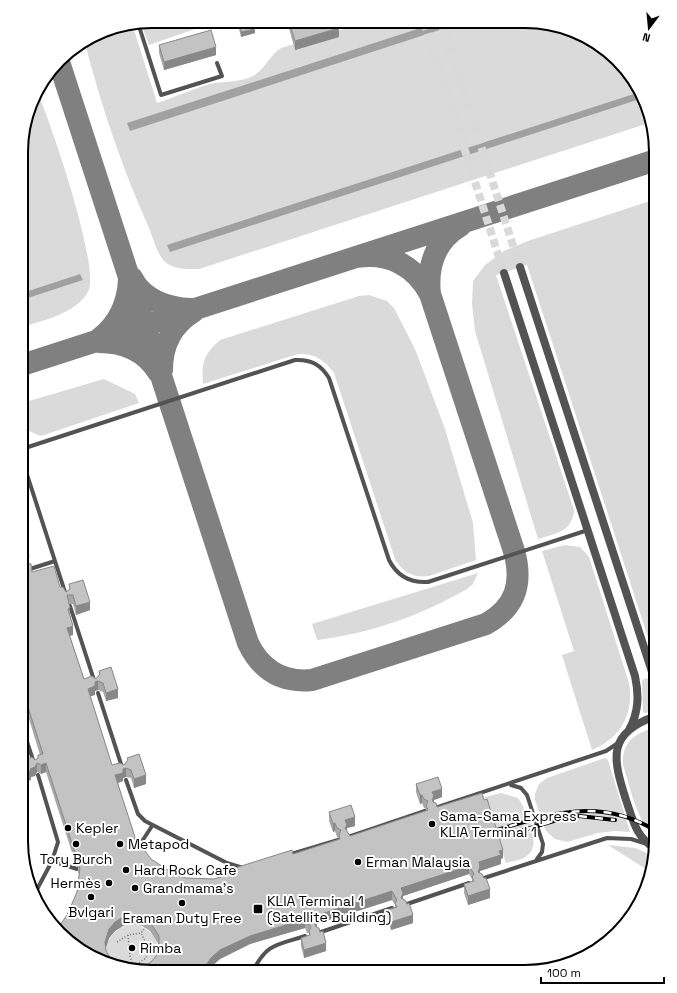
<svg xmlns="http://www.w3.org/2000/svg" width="677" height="993" font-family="'Space Grotesk',sans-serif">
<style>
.green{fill:#dadada}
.water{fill:#a1a1a1}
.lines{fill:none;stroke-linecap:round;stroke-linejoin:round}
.taxiway{stroke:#808080;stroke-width:22}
.minor-tunnel{stroke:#d9d9d9;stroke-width:8;stroke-dasharray:8 4;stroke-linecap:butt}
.path{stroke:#757575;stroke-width:1.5;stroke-dasharray:1 2;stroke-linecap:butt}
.service{stroke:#535353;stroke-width:4}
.minor{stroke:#535353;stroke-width:8}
.rail-casing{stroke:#000;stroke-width:4}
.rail{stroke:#fff;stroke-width:2.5;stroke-dasharray:8;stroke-linecap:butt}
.wall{fill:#a8a8a8}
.shaded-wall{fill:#888}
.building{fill:#c3c3c3;stroke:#888}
.poi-dot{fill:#000;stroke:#fff;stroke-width:1.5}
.labels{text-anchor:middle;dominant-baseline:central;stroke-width:4;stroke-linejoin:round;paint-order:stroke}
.poi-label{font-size:14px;fill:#000;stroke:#fff;text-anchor:start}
.rim{fill:none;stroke:#000;stroke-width:2}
</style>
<rect width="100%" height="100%" fill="#fff"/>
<path class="green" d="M152,21H211L212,23L149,45L143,29L144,23Z
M367,22H542L604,48L643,94L649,123L199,269C187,269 173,270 164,261C157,253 153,238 149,228C123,170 102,109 86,47V42C100,34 122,17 135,33L157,103C175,97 192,89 210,84C224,81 239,83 253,76C265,69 269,56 281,48Z
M37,91C50,121 101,267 88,292C75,314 44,320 22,327V300L82,280L80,274L22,293V135Z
M656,199V662L527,265L496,275L574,510C572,532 557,533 538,539L475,331L472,304L473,281L485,265L504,251L528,241Z
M369,295L387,301L394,308L415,349L445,429L473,523L476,560L429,576C414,578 403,573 395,559L334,373C325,360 314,353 298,354L203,384C201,363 204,354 220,340L359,296Z
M104,379L135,394L139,403L41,436C20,429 22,423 22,403Z
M565,545L580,547L589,557L629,683C634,714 621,738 592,750L562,655L574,651L542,551Z
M478,573L473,584L467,589C419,616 372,633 317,640L312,624Z
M647,678L656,694V710L645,713L643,712L642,680Z
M656,727V838C636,821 631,789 623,765C622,740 635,734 656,727Z
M605,758L608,760L630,832L615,831L598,833L567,842L555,839L546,831L535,800V794L539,784L547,778Z
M501,793L518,798C526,809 541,843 529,854C524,860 513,861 506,863L485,797Z
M608,845L635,848L654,856L649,871Z
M132,924C153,928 162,943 157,963L135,971L106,959C104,940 114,928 132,924Z"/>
<path class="water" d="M439,22H464L130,131L127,123Z
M640,92L643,98L170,252L167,245Z
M80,274L83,280L22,300V293Z"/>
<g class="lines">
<path class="taxiway" d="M59,62L248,643C261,670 282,683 312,680L486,624C516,607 523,583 514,551L430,294C415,266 389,252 357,257
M132,278C143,300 168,308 191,309
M430,294C427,266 435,241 460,226
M99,339C119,324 128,304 129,279
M99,342C124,342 145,351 158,372
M22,365L656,160
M162,370C162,346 172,325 193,312"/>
<path class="minor-tunnel" d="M424,22L504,273
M441,22L520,267"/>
<path class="path" d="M128,935L130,956L132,963L137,964L146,958L148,947L141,933
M117,942L128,935L141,933L145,928
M137,964L139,971"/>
<path class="service" d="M138,23L161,95L222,76L217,63
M22,449L295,360C311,359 321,365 329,378L389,560C397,576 410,583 428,582L588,530
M22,459L65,592
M30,569L55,561
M70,606L94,680
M98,693L122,767
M21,723L34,763
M126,780L138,814L145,821L227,863L243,868
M511,785L521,788L527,795L543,844L542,852L537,859
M435,808L606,751L618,743
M348,837L425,811
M137,849L152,826
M288,855L338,840
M52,861L77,869
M481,879L607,838L631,839L644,843
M34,895L52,861L58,842L38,775
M404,905L469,883
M318,933L392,908
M253,971C267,943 277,945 305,936"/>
<path class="minor" d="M520,267L656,684
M504,273L635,676C639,695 639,712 629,730
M656,849C636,838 633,820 626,800C613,759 606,733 656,716"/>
<defs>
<path id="rail" d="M579,816L615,820
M494,831C551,813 601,797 656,831
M496,838L564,818"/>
</defs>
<use href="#rail" class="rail-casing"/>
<use href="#rail" class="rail"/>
</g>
<path class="wall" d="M237,21H253L255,33L241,37Z
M287,21L337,22L339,37L295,50Z
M159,45L216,55L164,70L159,53Z
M21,543L32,572L60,587L66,592L69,590V584L90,610L76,615L73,604H69L70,615L73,635L70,636L84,679H96L99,675V671L118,698L106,701L103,692L98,690L95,691V695L90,696L112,765H124L127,761V758L146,784L134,788L131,778L126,777L123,778V781L118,783L135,842L151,859L174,874L186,878L214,879L235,872V868L293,854L339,839V838L337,837L335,831L333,832L329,821V812L355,826L347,828V831L350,836L426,811V809L424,808L422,803L420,804L416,792V784L442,797L434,800V802L437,807L503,858L501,859V864L480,871V873L490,898L468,905L464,893V884L472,882V879L469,874L403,896V899L413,923L391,930L387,918V910L395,907V905L392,900L317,924V927L326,951L304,958L301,946V938L309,935V933H307L305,928L250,944L220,959L211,967L208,971H135L144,967L151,962L157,955L159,947V945L150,931L142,926L132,924L123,926L115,931L109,938L106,948L60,925L67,915L77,892L79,874L78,872V867L76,865L46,772L41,774L37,772L35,776L31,777V780L27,759L35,760L38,758L40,755L26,709L21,711Z"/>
<path class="shaded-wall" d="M339,28V37L295,50V41Z
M255,29V33L241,37V32Z
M216,47V55L164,70V62Z
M29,557V566L27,569V560Z
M90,602V610L76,615V606Z
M73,626V635L67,636V628Z
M98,681V690L95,691V695L88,697V689L95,682Z
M118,689V698L106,701V693Z
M26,701V709L21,711V702Z
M37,763V772L35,776L31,777V780L21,783V774Z
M46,763V772L41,774V765Z
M126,768V777L123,778V781L115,784V775L123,769Z
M146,775V784L134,788V779Z
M442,789V797L434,800V805L432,799V792Z
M420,795H422V803L420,804Z
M355,817V826L347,828V834L345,828V820Z
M335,823V831L333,832V824Z
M503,850V858L501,859V864L480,871V876L478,880L479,862L499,851Z
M469,866V874L403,896V902L401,898V888Z
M490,889V898L468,905V896Z
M392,891V900L317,924V930L315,934V916Z
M413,915V923L391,930V922Z
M123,917V926L115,931L109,938L105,950V942L109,929L115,922Z
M305,919V928L250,944L220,959L211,967L208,971H202L211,958L220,950L250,936Z
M326,943V951L304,958V950Z"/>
<path class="building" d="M239,21H253L255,29L241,32Z
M289,21L337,22L339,28L295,41Z
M211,30L216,47L164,62L159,45Z
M25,542L29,557L27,560L21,561V543Z
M27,563L31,564L32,572L54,566L60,587H63L66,592L70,589L69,584L83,580L90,602L76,606L73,595H67L70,608L68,609L73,626L67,628L84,679L92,676L96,679L100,674L99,671L111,667L118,689L106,693L103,683L98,681L95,682V686L88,689L112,765L120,763L124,765L128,760L127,758L139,754L146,775L134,779L131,770L126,768L123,769V773L115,775L135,837L134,842L139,843L151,859L174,874L186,878L214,879L237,872L235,868L292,850L293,854L340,839L339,835L341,830L337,828L335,823L333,824L329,812L351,805L355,817L345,820L347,825L345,828L350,836L428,810L426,806L428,801L424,799L422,795H420L416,784L438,777L442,789L432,792L434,796L432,799L433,802L436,803L437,807L482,793L484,800L487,799L503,850L499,851L501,855L479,862L480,867L478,872L482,874L484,878H486L490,889L468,896L464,884L474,881L472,877L474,874L469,866L401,888L403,893L401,898L405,900L407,904L409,903L413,915L391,922L387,910L397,907L395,903L397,900L392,891L315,916L317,921L315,926L319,928L320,932L323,931L326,943L304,950L301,938L310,935L309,931L311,928L310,925L307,924L305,919L250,936L220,950L211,958L202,971H135L130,969L144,967L151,962L157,955L159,945V936L150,922L142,917L132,916L123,917L115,922L109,929L105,942L106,951L111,959L114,962L73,945L58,927L60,925L67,915L77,892L80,868L78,863L80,859L76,856L46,763L41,765L37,763L35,767L30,769L31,771L21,774V750L24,749L27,759L32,757L35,760L38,758V755L43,754L26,701L21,702V691H22L21,688V566H25Z"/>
<g class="poi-dot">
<circle cx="432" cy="824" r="4"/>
<circle cx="68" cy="828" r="4"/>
<circle cx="76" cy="844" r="4"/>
<circle cx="120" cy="844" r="4"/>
<circle cx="358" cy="862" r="4"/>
<circle cx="126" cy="870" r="4"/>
<circle cx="109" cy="883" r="4"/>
<circle cx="135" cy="888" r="4"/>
<circle cx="91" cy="897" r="4"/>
<circle cx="182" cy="903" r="4"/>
<rect x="253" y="904" width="10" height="10" rx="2"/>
<circle cx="132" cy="948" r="4"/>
</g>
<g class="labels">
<g class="poi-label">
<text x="440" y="816">Sama-Sama Express<tspan x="440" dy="16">KLIA Terminal 1</tspan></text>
<text x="76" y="828">Kepler</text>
<text x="128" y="844">Metapod</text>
<text x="76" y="859" text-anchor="middle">Tory Burch</text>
<text x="366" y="862">Erman Malaysia</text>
<text x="134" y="870">Hard Rock Cafe</text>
<text x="101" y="883" text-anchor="end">Hermès</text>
<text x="143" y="888">Grandmama’s</text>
<text x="267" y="901">KLIA Terminal 1<tspan x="267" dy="16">(Satellite Building)</tspan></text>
<text x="91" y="912" text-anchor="middle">Bvlgari</text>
<text x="182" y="918" text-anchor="middle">Eraman Duty Free</text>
<text x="140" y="948">Rimba</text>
</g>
</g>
<path d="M0 0H677V993H0ZM152 28H525A124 124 0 0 1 649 152V841A124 124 0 0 1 525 965H152A124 124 0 0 1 28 841V152A124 124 0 0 1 152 28Z" fill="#fff" fill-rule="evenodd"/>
<path class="rim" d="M152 28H525A124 124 0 0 1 649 152V841A124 124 0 0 1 525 965H152A124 124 0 0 1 28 841V152A124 124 0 0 1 152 28Z"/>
<g transform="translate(649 28) rotate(196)" stroke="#ffffff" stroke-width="3" paint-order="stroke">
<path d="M0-3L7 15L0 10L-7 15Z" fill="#000000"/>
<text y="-6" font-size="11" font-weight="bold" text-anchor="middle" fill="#000000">N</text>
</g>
<path d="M541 977v6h123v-6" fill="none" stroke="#000000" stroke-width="2"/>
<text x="547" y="977" font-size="12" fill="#000000" stroke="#ffffff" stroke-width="3" paint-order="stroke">100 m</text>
</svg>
